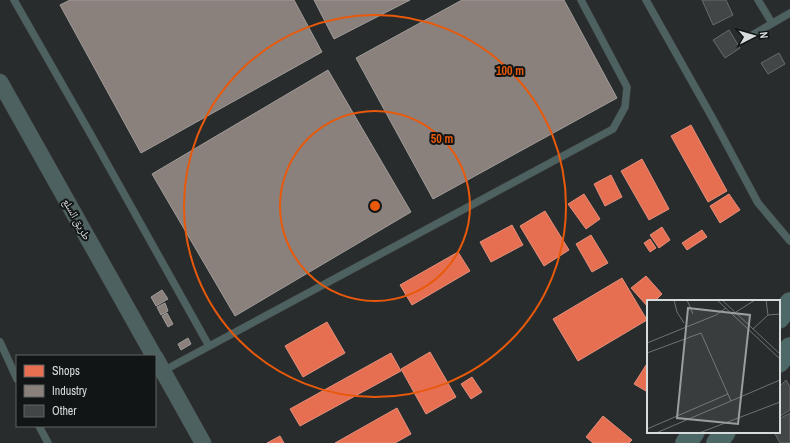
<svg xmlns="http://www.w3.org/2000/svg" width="790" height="443" font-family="'Archivo Narrow','Noto Naskh Arabic',sans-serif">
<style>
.shops{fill:#e76f51;stroke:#e28f7b}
.industry{fill:#8a817c;stroke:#a19c99}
.building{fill:#434647;stroke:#686b6c}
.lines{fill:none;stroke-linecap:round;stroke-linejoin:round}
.service-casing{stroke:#454748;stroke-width:8}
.tertiary-casing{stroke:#454748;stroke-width:17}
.primary-casing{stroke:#454748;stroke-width:22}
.service{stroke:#4d6260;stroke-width:7}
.tertiary{stroke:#4d6260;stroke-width:16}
.primary{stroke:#4d6967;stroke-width:21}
.ring{fill:none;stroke:#e8590c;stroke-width:2}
.labels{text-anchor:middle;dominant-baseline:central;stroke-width:4;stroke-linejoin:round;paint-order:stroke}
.street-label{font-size:11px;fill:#d7dbdc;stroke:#121516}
.inset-road{fill:none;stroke:#6e7273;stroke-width:1}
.view{fill:#9a9e9f;fill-opacity:0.15;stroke:#9a9e9f;stroke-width:2}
.inset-edge{fill:none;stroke:#d7dbdc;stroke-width:2}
.centre{fill:#e8590c;stroke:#121516;stroke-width:2}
.ring-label{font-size:12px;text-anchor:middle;font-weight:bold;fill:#e8590c;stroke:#121516;stroke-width:4;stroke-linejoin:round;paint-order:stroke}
</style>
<rect width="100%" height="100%" fill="#282c2d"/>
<path class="shops" d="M691,125L727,191L708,202L671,136Z
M642,159L669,209L649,220L621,171Z
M611,175L622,197L605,206L594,184Z
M584,194L600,219L586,229L568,204Z
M729,194L740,210L720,223L710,206Z
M545,211L569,250L544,266L520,226Z
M512,225L523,245L491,262L480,242Z
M662,227L670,240L659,248L650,235Z
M702,230L707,237L687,250L682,243Z
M591,235L608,263L592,272L576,244Z
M650,239L656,248L650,252L644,243Z
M458,252L470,271L412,305L400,285Z
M646,276L662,294L655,301H648V307L631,288Z
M622,278L647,320L578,361L553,319Z
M327,322L345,353L303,377L285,346Z
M430,352L456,397L426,414L401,369Z
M391,353L401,371L300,426L290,409Z
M648,362V387L646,391L634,384Z
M472,377L482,392L471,399L461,384Z
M397,408L411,434L395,443H335Z
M603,416L632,440L629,443H593L586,437Z
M280,436L284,443H267Z"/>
<path class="industry" d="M70,0H294L322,52L141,153L60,5Z
M314,0H410L334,39Z
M462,0H564L617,98L433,199L356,58Z
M328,70L411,212L235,316L152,174Z
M162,290L168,299L156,306L151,297Z
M165,303L168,311L161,315L157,307Z
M167,313L173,324L168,327L162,316Z
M188,338L191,344L181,350L178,344Z"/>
<path class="building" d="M702,0H726L733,15L713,25Z
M729,30L740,48L725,58L713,40Z
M779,53L785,64L768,74L761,63Z
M786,380L790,387V410L779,417V387Z
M790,413V443H780L774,432H779V419Z"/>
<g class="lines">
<defs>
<path id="service" d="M14,0L90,133L209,346
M646,0L713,119L758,203L790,241
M758,0L772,23
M749,37L790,13
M0,342L17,379
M163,371L613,129L625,107L627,87L581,0
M39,426L48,443"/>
<path id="tertiary" d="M0,82L154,356
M155,357L203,443"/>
<path id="primary" d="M779,318L790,303
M779,362L790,348
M686,443L694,432
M717,443L725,432"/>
</defs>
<use href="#service" class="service-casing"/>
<use href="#tertiary" class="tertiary-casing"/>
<use href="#primary" class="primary-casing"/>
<use href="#service" class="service"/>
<use href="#tertiary" class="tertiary"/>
<use href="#primary" class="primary"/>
</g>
<g class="ring">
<circle cx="375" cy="206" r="95"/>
<circle cx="375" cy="206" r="191"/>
</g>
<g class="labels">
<g class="street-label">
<text transform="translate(77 219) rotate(61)">طريق السلع</text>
</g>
</g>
<g transform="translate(647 300)">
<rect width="133" height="133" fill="#282c2d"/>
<path class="inset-road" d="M27,0L30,12L37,23M40,0L46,14M70,0L133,59M75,0L133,54M89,12L108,0M121,15L133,14M106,29L121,15L119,0M0,43L69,15L79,8M0,53L54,33L84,101M0,129L81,94M9,133L133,80M52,133L133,102"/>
<path class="view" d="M41,8L103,15L91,124L30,118Z"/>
<rect width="133" height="133" class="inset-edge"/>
</g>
<circle cx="375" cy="206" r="6" class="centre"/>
<g class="ring-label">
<text x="510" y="75">100 m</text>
<text x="442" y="143">50 m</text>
</g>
<rect x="16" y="355" width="140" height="72" fill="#121516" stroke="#616465"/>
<rect x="24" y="365" width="20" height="12" fill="#e76f51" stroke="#616465"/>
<text x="52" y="375" font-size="12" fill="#d7dbdc">Shops</text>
<rect x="24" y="385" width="20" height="12" fill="#8a817c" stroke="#616465"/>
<text x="52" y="395" font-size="12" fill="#d7dbdc">Industry</text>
<rect x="24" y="405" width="20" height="12" fill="#434647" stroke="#616465"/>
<text x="52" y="415" font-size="12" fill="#d7dbdc">Other</text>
<g transform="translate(754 36) rotate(84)" stroke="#121516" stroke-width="3" paint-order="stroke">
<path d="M0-3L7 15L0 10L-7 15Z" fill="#d7dbdc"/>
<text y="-6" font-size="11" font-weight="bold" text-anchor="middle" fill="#d7dbdc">N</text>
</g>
</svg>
